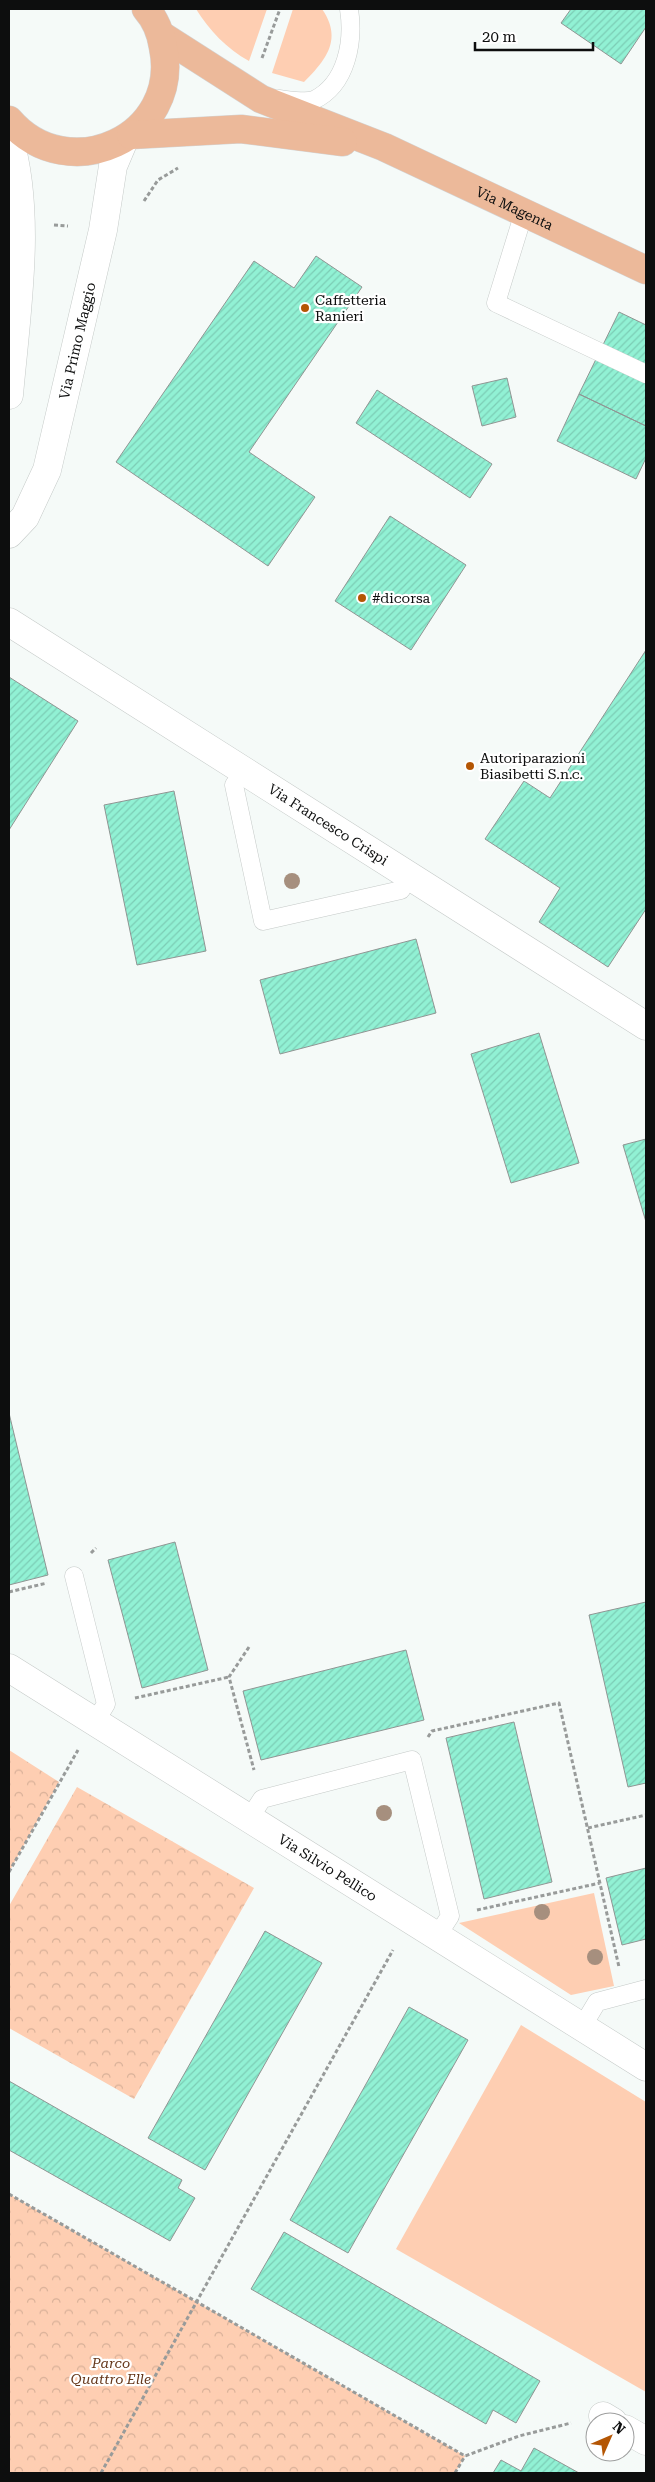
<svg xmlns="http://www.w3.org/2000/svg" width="655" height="2482" font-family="'Roboto Serif',serif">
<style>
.grass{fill:#feceb2}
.forest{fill:url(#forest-crowns)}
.building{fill:url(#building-hatch);stroke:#909593}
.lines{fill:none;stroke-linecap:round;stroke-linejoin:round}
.service-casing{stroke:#c5cac8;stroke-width:19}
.minor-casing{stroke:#c5cac8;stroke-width:29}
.primary-casing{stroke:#d3d4d4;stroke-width:29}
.path{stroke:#989b9a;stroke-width:3;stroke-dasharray:4 2.5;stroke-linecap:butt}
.service{stroke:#fff;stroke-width:18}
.minor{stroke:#fff;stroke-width:28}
.primary{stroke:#ecb99a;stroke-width:28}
.tree{fill:#a68f7e}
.poi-dot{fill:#b45604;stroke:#fff;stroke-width:2}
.labels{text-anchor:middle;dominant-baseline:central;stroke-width:4.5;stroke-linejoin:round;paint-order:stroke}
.street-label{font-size:14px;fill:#0d0e0e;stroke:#fff}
.poi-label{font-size:14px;fill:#0d0e0e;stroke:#fff;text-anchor:start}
.park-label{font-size:14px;font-style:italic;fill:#65371a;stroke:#fff}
</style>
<defs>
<pattern id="forest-crowns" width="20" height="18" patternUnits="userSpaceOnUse" patternTransform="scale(1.25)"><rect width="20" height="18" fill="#feceb2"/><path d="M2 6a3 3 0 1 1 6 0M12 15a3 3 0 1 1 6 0" fill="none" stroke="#d8b098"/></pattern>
<pattern id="building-hatch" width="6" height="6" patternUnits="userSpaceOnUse" patternTransform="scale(1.25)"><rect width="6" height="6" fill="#91f1d4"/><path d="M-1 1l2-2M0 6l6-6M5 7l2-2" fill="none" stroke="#7ccdb5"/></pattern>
</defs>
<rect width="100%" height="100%" fill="#f5faf8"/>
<path class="grass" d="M196,9H267L249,61C227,49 209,30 196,9Z
M293,9H322C343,39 326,60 304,82L272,73Z
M594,1893L614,1986L571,1995L459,1923Z
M521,2025L646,2102V2392L396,2249Z"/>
<path class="forest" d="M9,1750L59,1782L9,1872Z
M77,1787L254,1888L134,2099L9,2028V1906Z
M9,2194L465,2456L455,2473H9Z"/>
<path class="building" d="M571,9H646V27L621,64L561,23Z
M316,256L362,287L249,452L315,497L268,566L116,462L254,261L294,288Z
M619,312L646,325V426L579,394Z
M507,378L516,417L482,426L472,386Z
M377,390L492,464L470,498L356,423Z
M579,394L646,426V458L636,479L557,441Z
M390,516L466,565L411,650L335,601Z
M646,650V909L608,967L539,922L560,888L485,839L524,781L550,798Z
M9,677L78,721L9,830Z
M174,791L206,951L137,965L104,805Z
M416,939L436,1013L280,1054L260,980Z
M539,1033L579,1163L511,1183L471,1054Z
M646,1139V1222L623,1145Z
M9,1413L48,1575L9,1585Z
M175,1542L208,1670L142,1688L108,1560Z
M646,1602V1783L628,1787L589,1615Z
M406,1650L424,1720L261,1760L243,1691Z
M514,1722L552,1882L484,1899L446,1738Z
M646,1868V1939L622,1945L606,1878Z
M265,1931L322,1963L205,2170L148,2138Z
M409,2007L468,2040L348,2253L290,2220Z
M9,2081L182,2180L178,2188L195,2198L170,2241L9,2150Z
M284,2232L540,2381L516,2423L493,2410L486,2424L251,2289Z
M534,2448L579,2473H493L501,2460L521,2471Z"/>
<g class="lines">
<defs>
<path id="service" d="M279,99C288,100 306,103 314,100C347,84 354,41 349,9
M524,212L496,303L646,374
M244,771L234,785L263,921L401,890L409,876
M74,1576L106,1704L95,1722
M249,1819L262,1799L412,1760L450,1916L437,1936
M582,2027L597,2002L646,1989"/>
<g id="minor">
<path d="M9,138C32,216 16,315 9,395"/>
<path id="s1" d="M9,534L25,517L47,470L103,230L113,166L124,140"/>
<path id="s2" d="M9,622L646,1026"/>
<path id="s3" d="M9,1668L646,2067"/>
<path d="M603,2416L613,2422"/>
<path d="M625,2429L646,2441"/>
</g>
<g id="primary">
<path id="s4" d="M161,35L261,99L384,147L646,270"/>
<path d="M9,120C68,189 182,137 163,47C161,34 155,19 146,9"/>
<path d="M131,135L241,129L343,142"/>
</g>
</defs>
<use href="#service" class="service-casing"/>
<use href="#minor" class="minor-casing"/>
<use href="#primary" class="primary-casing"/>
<path class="path" d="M262,58L280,9
M144,201L158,180L178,168
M54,225L68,226
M91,1553L96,1548
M9,1592L47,1583
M249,1647L229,1677L254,1770
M135,1698L229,1677
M428,1737L432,1731L559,1703L619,1967
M588,1828L646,1815
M9,1872L78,1750
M477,1910L600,1883
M9,2194L465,2456L519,2436L571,2423
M101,2473L393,1950
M455,2473L465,2456"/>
<use href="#service" class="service"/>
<use href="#minor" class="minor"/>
<use href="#primary" class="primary"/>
</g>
<g class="tree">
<circle cx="292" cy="881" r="8"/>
<circle cx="384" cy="1813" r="8"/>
<circle cx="542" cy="1912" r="8"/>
<circle cx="595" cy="1957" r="8"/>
</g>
<g class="poi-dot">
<circle cx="305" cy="308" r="5"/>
<circle cx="362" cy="598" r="5"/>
<circle cx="470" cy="766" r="5"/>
</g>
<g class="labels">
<g class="street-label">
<text stroke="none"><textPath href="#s4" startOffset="395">Via Magenta</textPath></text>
<text stroke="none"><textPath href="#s1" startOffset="208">Via Primo Maggio</textPath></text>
<text stroke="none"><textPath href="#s2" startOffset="378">Via Francesco Crispi</textPath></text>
<text stroke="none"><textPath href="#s3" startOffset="376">Via Silvio Pellico</textPath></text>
</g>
<g class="poi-label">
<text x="315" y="300">Caffetteria<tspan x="315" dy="16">Ranieri</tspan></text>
<text x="372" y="598">#dicorsa</text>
<text x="480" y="758">Autoriparazioni<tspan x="480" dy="16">Biasibetti S.n.c.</tspan></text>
</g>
<g class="park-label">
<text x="111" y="2363">Parco<tspan x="111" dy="16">Quattro Elle</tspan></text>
</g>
</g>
<rect width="655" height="2482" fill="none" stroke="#0d0e0e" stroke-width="20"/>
<g transform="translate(610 2437) rotate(45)"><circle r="24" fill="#ffffff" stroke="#9e9f9f"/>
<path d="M0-4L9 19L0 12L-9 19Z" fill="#b45604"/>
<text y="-8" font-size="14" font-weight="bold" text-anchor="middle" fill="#0d0e0e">N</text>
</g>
<path d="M475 42v8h118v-8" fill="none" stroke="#0d0e0e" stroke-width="2.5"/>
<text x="482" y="42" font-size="15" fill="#0d0e0e" stroke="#ffffff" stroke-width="4" paint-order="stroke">20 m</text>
</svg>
